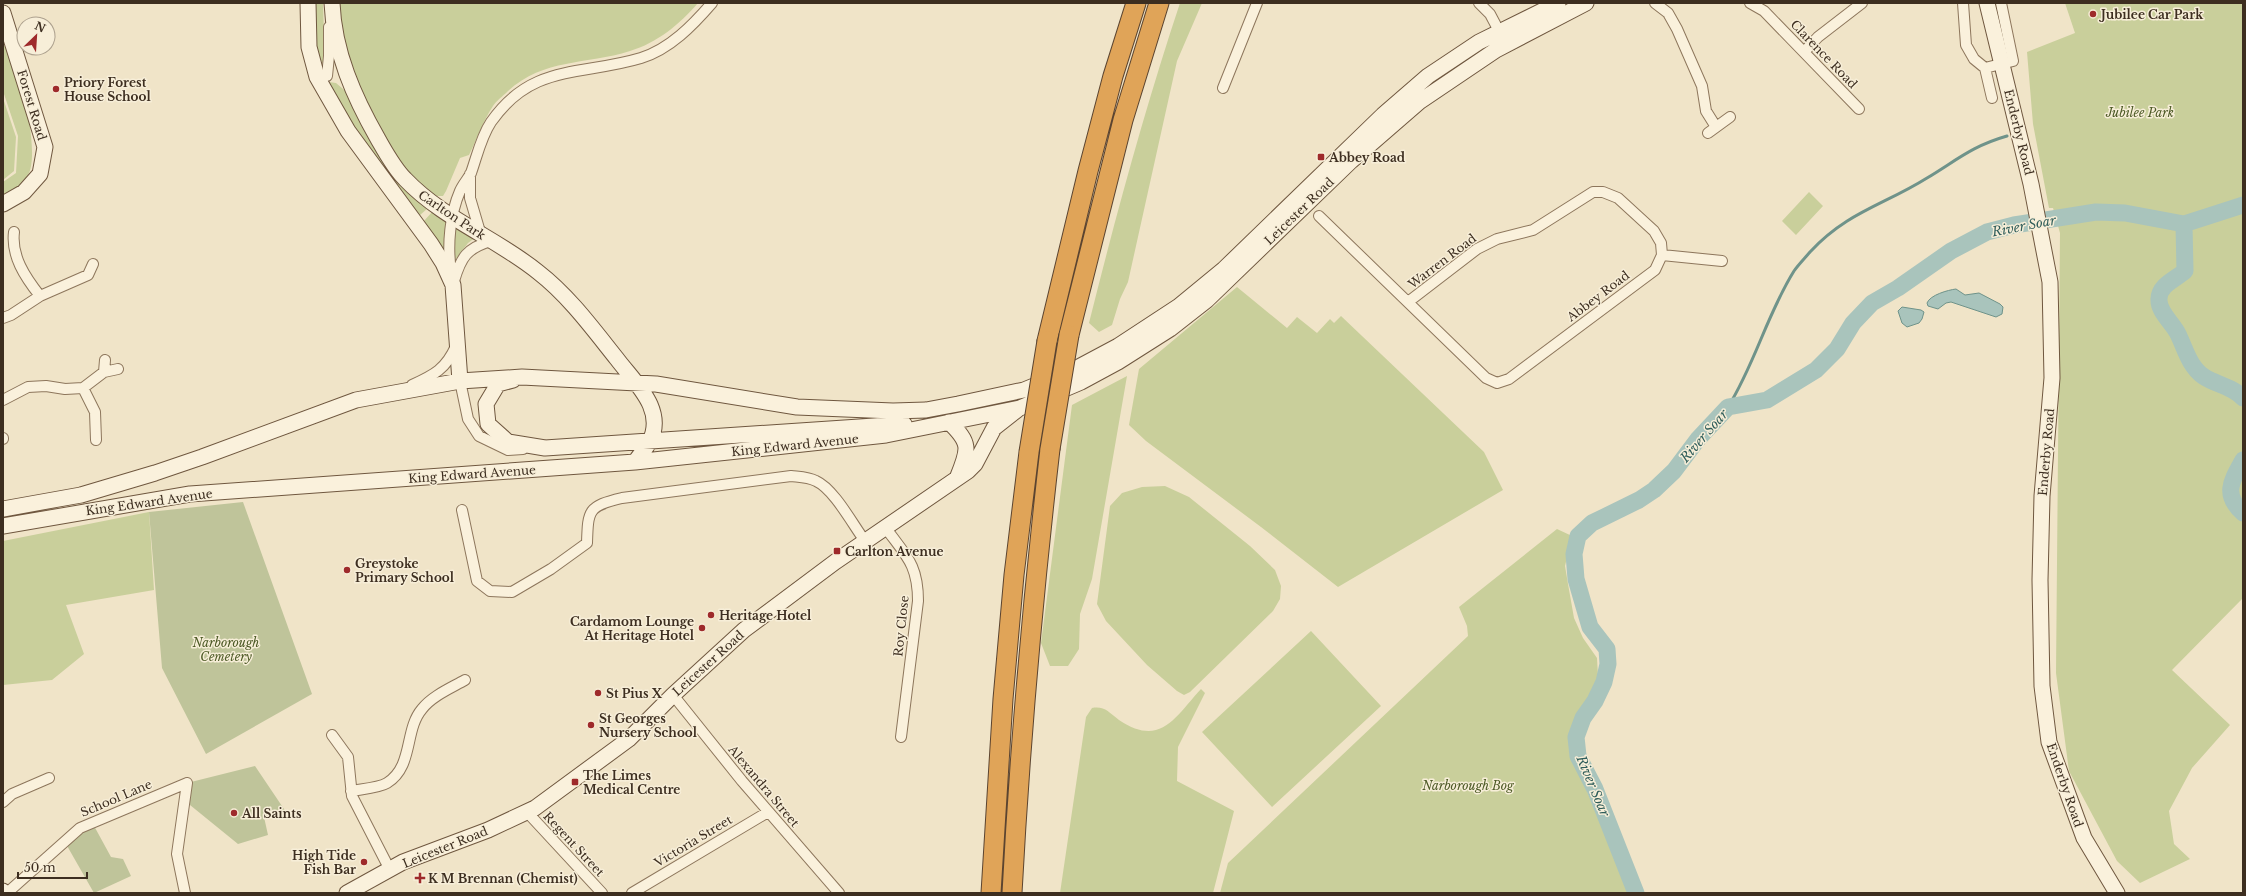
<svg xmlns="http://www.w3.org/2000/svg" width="2246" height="896" font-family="'Libre Baskerville',serif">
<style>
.green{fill:#c9cf9b}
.cemetery{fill:#bfc49a}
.water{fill:#a9c4bc;stroke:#6f938a}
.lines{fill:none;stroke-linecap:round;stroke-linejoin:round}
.stream{stroke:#6f938a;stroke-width:3}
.river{stroke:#a9c4bc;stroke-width:17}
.street-casing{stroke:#8d765c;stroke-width:12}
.secondary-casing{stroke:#6f573f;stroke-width:17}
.highway-casing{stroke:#5b4430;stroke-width:21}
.street{stroke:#faf1dc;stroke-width:10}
.secondary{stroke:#faf1dc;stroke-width:15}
.highway{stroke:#e0a458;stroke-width:19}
.highway-bridge-casing{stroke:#5b4430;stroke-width:21;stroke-linecap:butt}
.highway-bridge{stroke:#e0a458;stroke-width:19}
.poi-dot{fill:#9e2a2b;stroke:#f7eed8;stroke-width:1.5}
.labels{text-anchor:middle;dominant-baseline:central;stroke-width:3;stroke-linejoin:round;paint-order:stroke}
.poi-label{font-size:12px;font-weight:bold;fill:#3d2e20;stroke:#f7eed8;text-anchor:start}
.street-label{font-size:12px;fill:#3d2e20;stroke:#f7eed8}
.park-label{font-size:12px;font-style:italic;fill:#4d5a26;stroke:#f7eed8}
.water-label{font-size:13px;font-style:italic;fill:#2f5d5a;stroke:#f7eed8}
</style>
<rect width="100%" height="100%" fill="#f0e4c8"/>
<path class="green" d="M313,3H323L325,65C314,59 314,15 313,3Z
M335,3H698C680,24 657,43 630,51C586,65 544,58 508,91C503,96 496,101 493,106C483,121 477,139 469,155L460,158L446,191L443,196H435L403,167L361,99L338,31Z
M1180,3H1202L1177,61L1128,282L1120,299L1112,325L1099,332L1089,323C1116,215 1145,108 1180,3Z
M2065,3H2243V598L2172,670L2230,725L2192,768L2169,811L2174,844L2190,859L2140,883L2117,861L2069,771L2056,673L2060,233L2053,208H2049L2033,124L2027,52L2075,33Z
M3,44C20,61 41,154 28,175C22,185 12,191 3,197V182L16,173L18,136L3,91Z
M329,82L336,83L349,94L428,208L419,216L350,123Z
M3,98L16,137L14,171L3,180Z
M1809,192L1823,206L1796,235L1782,221Z
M433,211L449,220L447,260L423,222Z
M455,225L476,237L468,243L455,260Z
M1237,287L1287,328L1297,317L1317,333L1330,319L1334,323L1341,316L1484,452L1503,490L1338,587L1261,527L1146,441L1129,425L1139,369Z
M1127,376L1092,579L1080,614L1079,649L1068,666H1050L1041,643L1072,405Z
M1165,486L1189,497L1250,546L1275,570L1281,586L1280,599L1273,611L1190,692L1184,695L1177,691L1147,665L1106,621L1097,604L1110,506L1122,493L1142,487Z
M149,512L154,590L66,605L84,654L52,680L3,685V541Z
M1557,529L1572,536L1565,566L1568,584L1574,618L1583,638L1597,658L1598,676L1594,691L1574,725L1570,750L1629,893H1220L1228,863L1468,636L1467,626L1459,607Z
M1311,631L1381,706L1272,807L1202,732Z
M1201,689L1205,693L1178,747L1177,781L1234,811L1213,893H1060L1086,717L1092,708C1105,706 1108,712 1119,720C1161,748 1175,717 1201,689Z"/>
<path class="cemetery" d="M243,502L312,694L206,754L162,668L149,512Z
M255,766L286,812L264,817L268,835L238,844L190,805L189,789L191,782Z
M93,824L111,857L123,859L131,876L94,893L66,844Z"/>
<path class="water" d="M1956,289L1965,295L1979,293L2000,304L2003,307L2002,314L1996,317L1951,302L1946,303L1938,309L1928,306L1927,303C1930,295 1948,290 1956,289Z
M1902,307L1921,310L1924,312L1922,319L1919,323L1907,327L1902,323L1898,311Z"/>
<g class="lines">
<path class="stream" d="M1728,407C1755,364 1767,314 1794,271C1799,264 1805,258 1810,252C1847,212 1884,205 1927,178C1957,160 1972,146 2007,136"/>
<path class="river" d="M2184,224L2185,271C2176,279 2159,285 2159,299C2158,312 2173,323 2178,334C2185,348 2189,366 2203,376C2216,385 2232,386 2243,398
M2243,460C2232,480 2222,494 2243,513
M1636,893L1595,789L1578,756L1576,737L1583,718L1595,701L1604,682L1608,664L1607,649L1590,627L1576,579L1574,554L1578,536L1592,523L1639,500L1654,490L1674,471L1698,439L1728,407L1767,400L1816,370L1837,349L1853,323L1872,303L1898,288L1951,251L1987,232L2014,225L2096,212L2125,213L2184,224L2243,205"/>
<defs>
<path id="street" d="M1479,3L1490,14L1499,31
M1655,3L1668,13L1677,29L1702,86L1706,111L1716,127
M1750,3L1764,11L1859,109
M1963,3L1966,45L1974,59L1985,68L1992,98
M1804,52L1818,37L1862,3
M1985,68L2013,61L2001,3
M327,76L329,56V27
M1223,88L1257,3
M1708,133L1730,117
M470,174V198L480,232
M1319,216L1486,378L1497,383L1509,379L1655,270L1662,255L1722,261
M14,232C11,256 25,277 40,296
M451,271C447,246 450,214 460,191C463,184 468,179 471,173C477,156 481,137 491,122C532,63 581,76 641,58C670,49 693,25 712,3
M454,281C461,257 467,248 491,241
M1408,302L1477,249L1497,239L1533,230L1593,192H1603L1618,198L1654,231L1661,243L1662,255
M3,318L11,315L40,296L88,275L93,264
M104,372L105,360
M460,381L468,419L479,436L508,450L523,449
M412,385C434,375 446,369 456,346
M83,388L95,412L96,440
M3,400L28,387L46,386L65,389L83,388L104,372L118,369
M3,438V439
M462,510L477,581L490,591L512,592L551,569L587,543C588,510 588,506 622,498L791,476C799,477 808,477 816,481C834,489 853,525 865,541
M885,527C906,556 918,564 918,601L901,737
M673,695L742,781L839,893
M332,735L348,757L352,796L390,870
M351,791C361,789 379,788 387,783C414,766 404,730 422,709C432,696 451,688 465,680
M3,802L12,794L49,778
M527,812L602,893
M7,893L80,828L187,783
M185,893L177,854L187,783
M632,893L768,812"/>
<path id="secondary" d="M308,3L309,47L317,77L348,131L431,244L443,263L453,285L460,381
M332,3C334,52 354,97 378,139C386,153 394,168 405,179C443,219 496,238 538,272C569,296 593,329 617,359C635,383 667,410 649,443C645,449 639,456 635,462
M1987,3L2031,184L2050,282L2052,378L2042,496L2040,580L2042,686L2049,742L2084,838L2117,893
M3,13L45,147L40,174L24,192L3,204
M513,380L498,384L486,404L488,424L508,442L545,448L904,424
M949,422C971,443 969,449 958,476
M3,509L81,495L155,473L202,457L356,400L460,381L522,377L656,384L797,407L893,411L926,410L958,404L1024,390L1073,370L1118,346L1179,306L1224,269L1383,115L1428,76L1479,42L1558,3
M3,526L190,494L635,462L886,435L1020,408L1081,382L1118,362L1170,329L1207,300L1351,161L1419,102L1496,50L1586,3
M3,891L4,893
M347,893L403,862L488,830L535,808L629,739L673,695L744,630L835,562L968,471L975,464L994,428L1017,410"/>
<path id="highway" d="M1069,335L1123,120L1159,3
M1047,341L1088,171L1113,76L1136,3
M991,893L1003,699L1014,575L1029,452
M1012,893C1020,744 1033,596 1050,449"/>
</defs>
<use href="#street" class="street-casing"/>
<use href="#secondary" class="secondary-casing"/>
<use href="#highway" class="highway-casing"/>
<use href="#street" class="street"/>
<use href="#secondary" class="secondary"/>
<use href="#highway" class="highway"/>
<defs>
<path id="highway-bridge" d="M1050,449L1069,335
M1029,452L1047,341"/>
</defs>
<use href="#highway-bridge" class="highway-bridge-casing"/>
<use href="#highway-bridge" class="highway-bridge"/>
</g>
<g class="poi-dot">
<circle cx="2093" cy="14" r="4"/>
<circle cx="56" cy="89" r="4"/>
<rect x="1317" y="153" width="8" height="8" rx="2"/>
<rect x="833" y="547" width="8" height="8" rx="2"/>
<circle cx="347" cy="570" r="4"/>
<circle cx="711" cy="615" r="4"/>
<circle cx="702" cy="628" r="4"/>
<circle cx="598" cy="693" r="4"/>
<circle cx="591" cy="725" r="4"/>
<rect x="571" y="778" width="8" height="8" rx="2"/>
<circle cx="234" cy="813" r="4"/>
<circle cx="364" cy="862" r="4"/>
<path d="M418 872h4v4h4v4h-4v4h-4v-4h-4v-4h4z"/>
</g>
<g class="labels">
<g class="poi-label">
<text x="2101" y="14">Jubilee Car Park</text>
<text x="64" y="82">Priory Forest<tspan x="64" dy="14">House School</tspan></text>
<text x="1329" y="157">Abbey Road</text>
<text x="845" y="551">Carlton Avenue</text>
<text x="355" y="563">Greystoke<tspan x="355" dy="14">Primary School</tspan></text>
<text x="719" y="615">Heritage Hotel</text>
<text x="694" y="621" text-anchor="end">Cardamom Lounge<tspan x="694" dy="14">At Heritage Hotel</tspan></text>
<text x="606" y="693">St Pius X</text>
<text x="599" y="718">St Georges<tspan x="599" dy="14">Nursery School</tspan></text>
<text x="583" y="775">The Limes<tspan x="583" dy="14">Medical Centre</tspan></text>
<text x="242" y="813">All Saints</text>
<text x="356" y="855" text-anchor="end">High Tide<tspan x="356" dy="14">Fish Bar</tspan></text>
<text x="428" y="878">K M Brennan (Chemist)</text>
</g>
<g class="street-label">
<text transform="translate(1824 54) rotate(46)">Clarence Road</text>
<text transform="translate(32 105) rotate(73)">Forest Road</text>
<text transform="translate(2019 132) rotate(76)">Enderby Road</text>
<text transform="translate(1299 211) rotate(-44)">Leicester Road</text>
<text transform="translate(452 215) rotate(34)">Carlton Park</text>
<text transform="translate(1442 261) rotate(-37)">Warren Road</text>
<text transform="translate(1598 296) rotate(-37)">Abbey Road</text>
<text transform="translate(795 445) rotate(-6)">King Edward Avenue</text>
<text transform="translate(2046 452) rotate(-85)">Enderby Road</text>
<text transform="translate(472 474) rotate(-4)">King Edward Avenue</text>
<text transform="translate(149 502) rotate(-8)">King Edward Avenue</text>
<text transform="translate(901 626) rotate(-84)">Roy Close</text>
<text transform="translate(708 663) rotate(-42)">Leicester Road</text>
<text transform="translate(2065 785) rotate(71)">Enderby Road</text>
<text transform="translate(764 786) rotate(50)">Alexandra Street</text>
<text transform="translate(116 798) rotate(-23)">School Lane</text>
<text transform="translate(693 841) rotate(-31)">Victoria Street</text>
<text transform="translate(574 844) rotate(47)">Regent Street</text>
<text transform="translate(445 847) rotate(-22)">Leicester Road</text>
</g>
<g class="park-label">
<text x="2140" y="112">Jubilee Park</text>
<text x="226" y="642">Narborough<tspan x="226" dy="14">Cemetery</tspan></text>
<text x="1468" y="785">Narborough Bog</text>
</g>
<g class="water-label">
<text transform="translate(2024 226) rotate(-11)">River Soar</text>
<text transform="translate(1704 436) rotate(-49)">River Soar</text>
<text transform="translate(1593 786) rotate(67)">River Soar</text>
</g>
</g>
<rect width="2246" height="896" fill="none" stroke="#3d2e20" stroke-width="8"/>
<g transform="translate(36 36) rotate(25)"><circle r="19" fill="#f7eed8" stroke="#ada18e"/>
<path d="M0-3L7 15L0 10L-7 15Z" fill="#9e2a2b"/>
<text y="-6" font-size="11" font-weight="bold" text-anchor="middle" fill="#3d2e20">N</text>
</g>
<path d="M18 872v6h69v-6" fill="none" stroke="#3d2e20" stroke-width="2"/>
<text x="24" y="872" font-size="12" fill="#3d2e20" stroke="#f7eed8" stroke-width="3" paint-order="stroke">50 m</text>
</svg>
